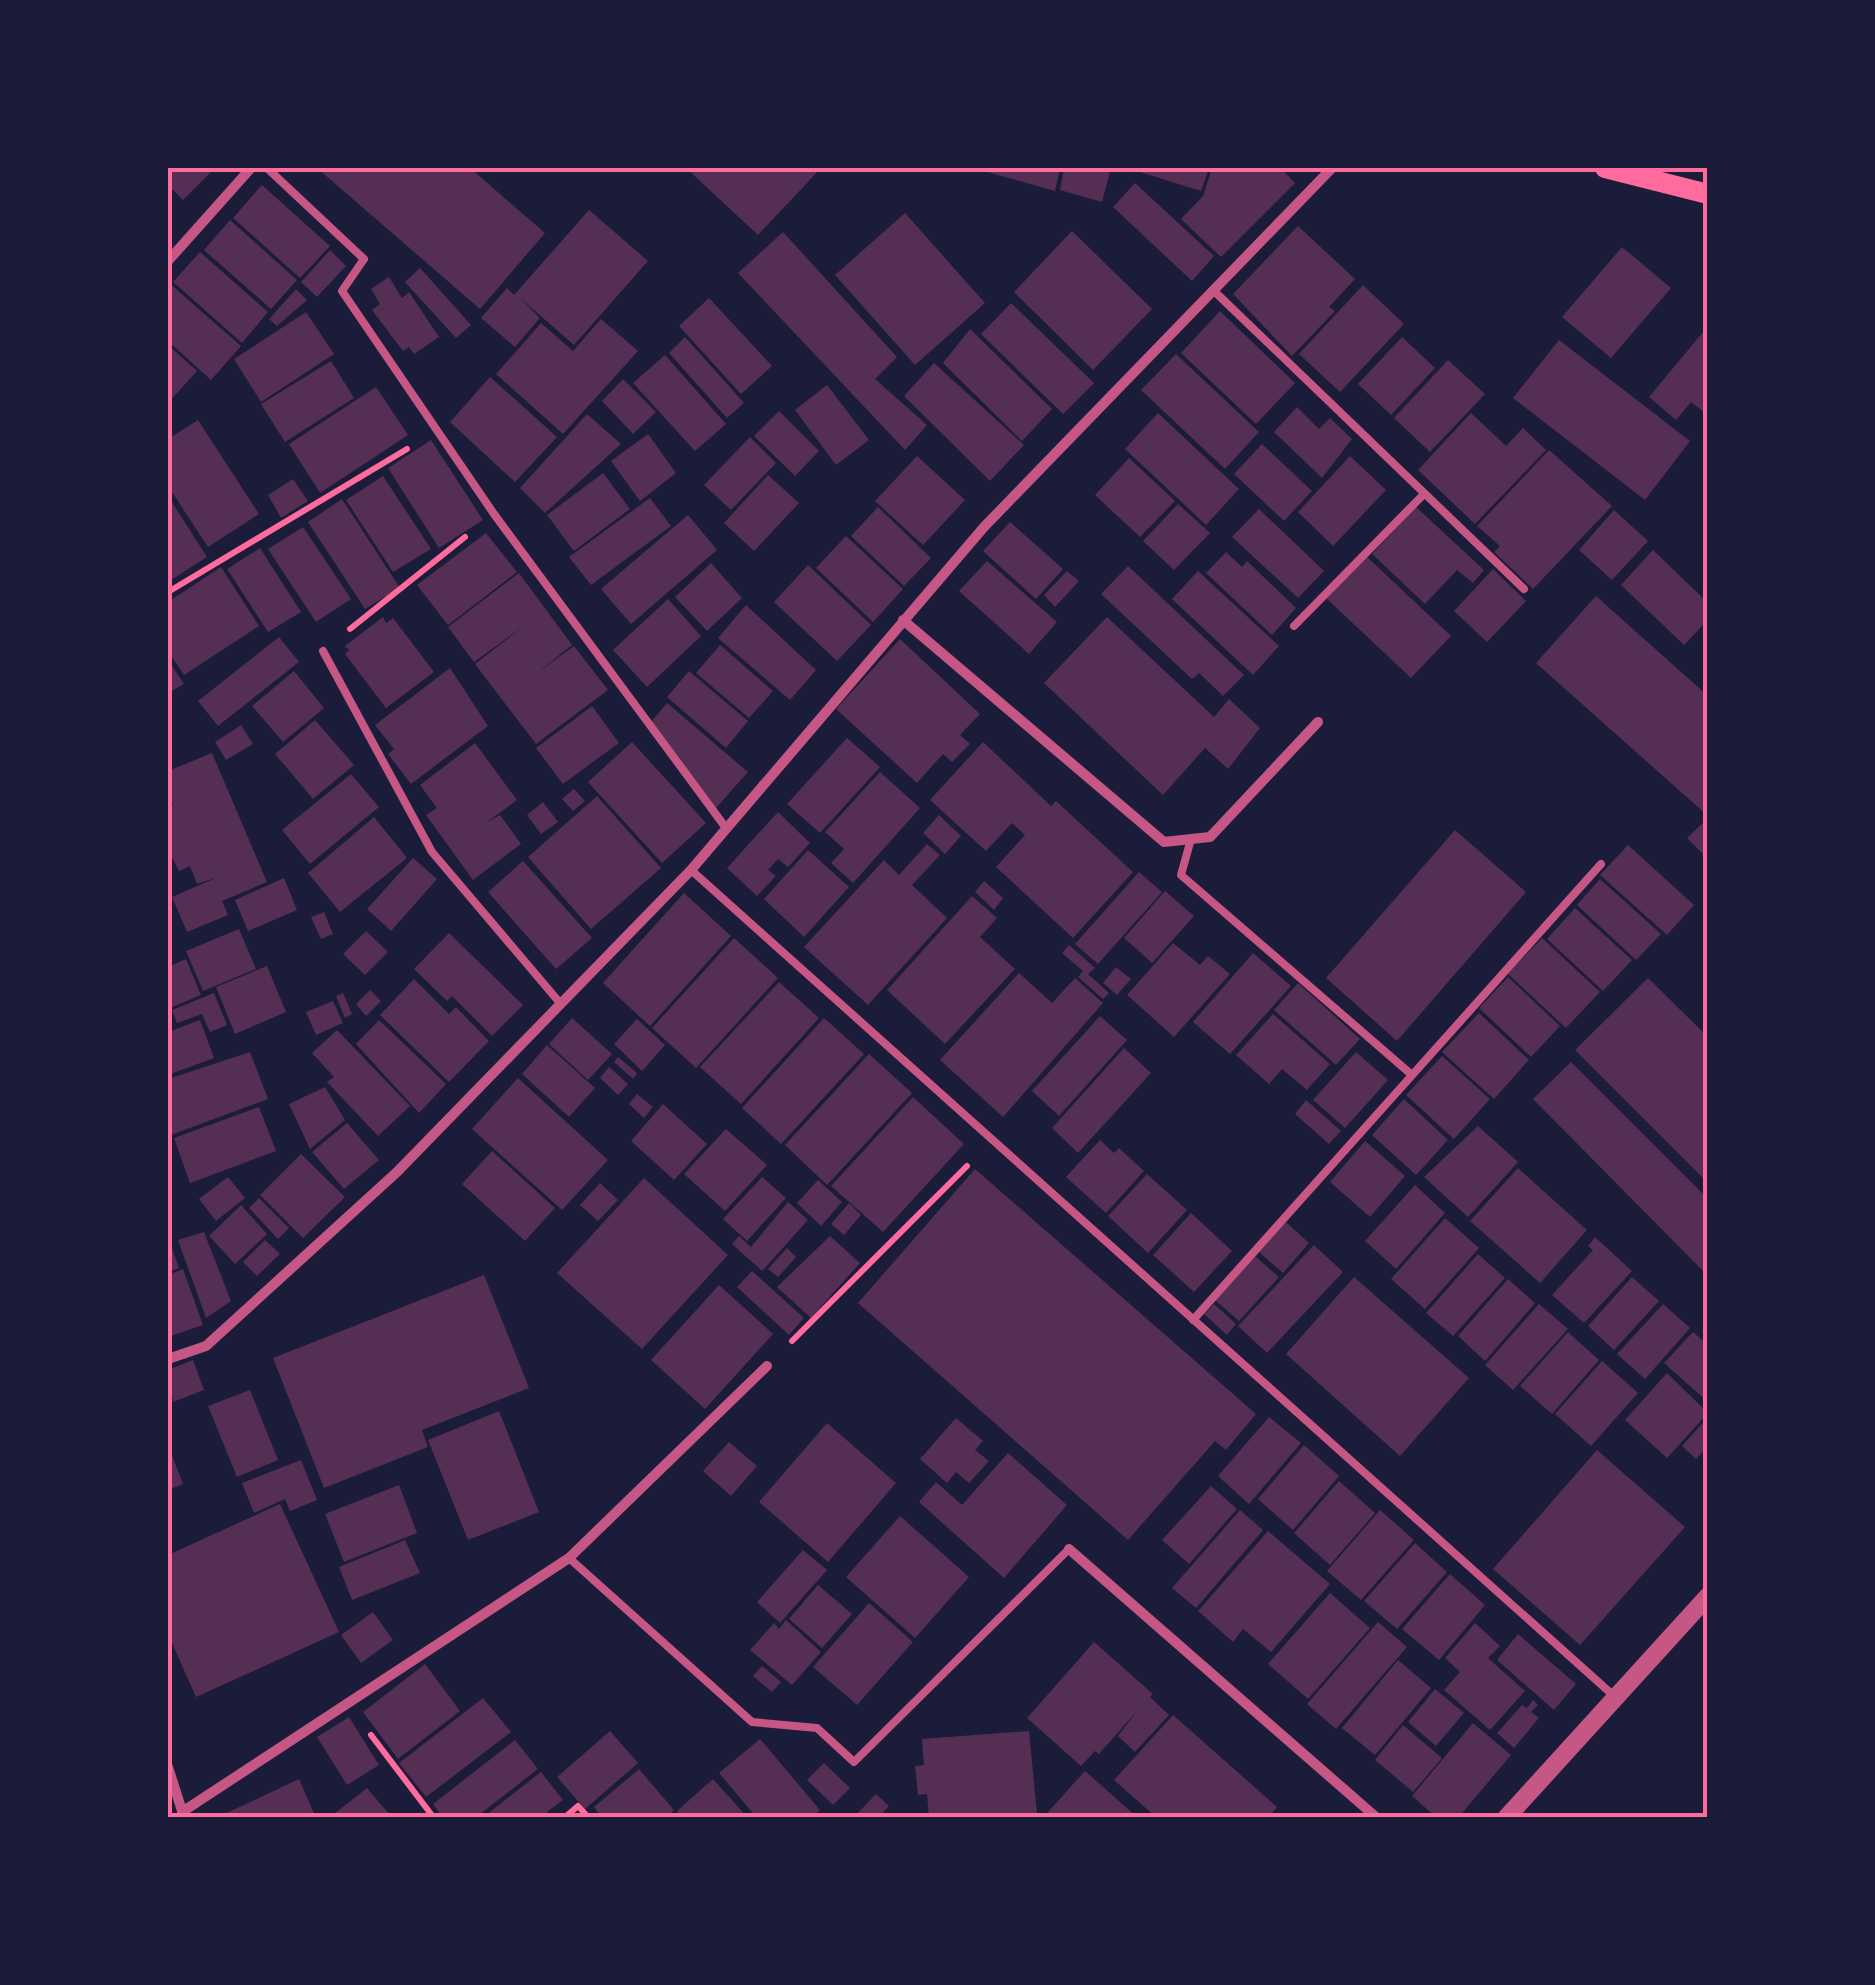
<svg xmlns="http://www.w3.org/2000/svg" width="1875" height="1985" font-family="'Asap Condensed',sans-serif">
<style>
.building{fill:#542f53}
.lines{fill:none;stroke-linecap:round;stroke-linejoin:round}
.path{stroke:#ff6b9d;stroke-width:6}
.service{stroke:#c65784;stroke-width:8}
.minor{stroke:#c65784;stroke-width:10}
.tertiary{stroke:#c65784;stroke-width:18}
.secondary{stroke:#ff6b9d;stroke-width:20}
.neatline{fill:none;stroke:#ff6b9d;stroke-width:4}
</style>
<rect width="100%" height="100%" fill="#1b1b3a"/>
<path class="building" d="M168,168H215L183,200L168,185Z
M317,168H470L545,233L480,309Z
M686,168H821L758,235Z
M973,168H1060L1055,191Z
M1064,168H1111L1102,202L1060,190Z
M1127,168H1209L1201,191Z
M1212,168H1281L1295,183L1221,257L1181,219L1203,196Z
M1135,183L1214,256L1192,281L1113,207Z
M262,185L330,246L300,278L233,218Z
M589,210L648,261L574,345L520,298L540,318L515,347L481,318L507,288L514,295Z
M905,213L985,303L915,365L835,275Z
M230,220L297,280L271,309L204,250Z
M1298,226L1355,279L1329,307L1335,311L1292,356L1233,294Z
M1072,231L1152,309L1093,370L1014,292Z
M783,232L897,357L875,379L927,425L905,450L738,273Z
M1622,247L1671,288L1611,358L1562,317Z
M330,250L346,266L317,297L301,282Z
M200,252L268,312L242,343L173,282Z
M420,268L471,325L456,338L405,282Z
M389,277L402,298L409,292L439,337L414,354L409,347L403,351L372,310L380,304L371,289Z
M168,282L241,346L211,380L168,341Z
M1363,285L1404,324L1340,392L1299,354Z
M296,289L307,300L277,326L269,319Z
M709,298L772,366L741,394L679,326Z
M1011,303L1094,383L1063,414L981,334Z
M1220,311L1295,383L1256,424L1181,353Z
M306,312L334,354L261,402L234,359Z
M601,319L638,351L563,434L496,374L541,323L573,351Z
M1708,326V415L1691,402L1676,420L1649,397Z
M970,329L1052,409L1022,441L943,363Z
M685,337L744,403L727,418L669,353Z
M1402,337L1435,368L1391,415L1358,384Z
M1559,340L1690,441L1645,500L1513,398Z
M168,345L197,371L168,403Z
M1176,354L1259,432L1225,469L1141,390Z
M665,355L726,424L695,451L633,383Z
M1448,360L1485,394L1430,452L1394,418Z
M331,361L354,398L285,442L261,404Z
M934,363L1024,445L990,481L904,396Z
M490,377L557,437L515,482L450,422Z
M623,379L656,412L633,434L602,401Z
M827,385L869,440L836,465L795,410Z
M376,387L408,435L320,493L289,444Z
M1297,407L1319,429L1330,418L1352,439L1322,478L1274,432Z
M779,411L819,451L795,476L754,436Z
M1158,413L1239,489L1206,525L1125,449Z
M1471,413L1506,446L1523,428L1546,450L1475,524L1418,470Z
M587,414L621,444L545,513L520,488Z
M198,420L259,514L208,547L168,486V439Z
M648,434L676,473L640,501L611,461Z
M750,437L776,463L731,510L704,485Z
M431,440L483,520L439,548L388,468Z
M1262,444L1312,491L1284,521L1234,474Z
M1549,450L1612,506L1533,589L1494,552L1500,546L1477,526Z
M917,456L965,500L923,545L875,501Z
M1350,456L1386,490L1333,546L1298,512Z
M1129,458L1175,501L1140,537L1095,495Z
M603,473L630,509L574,551L547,515Z
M768,475L799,503L754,551L724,523Z
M383,476L431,549L393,572L346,500Z
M293,479L308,501L281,518L268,495Z
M168,496L207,557L168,582Z
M650,498L671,526L591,585L569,557Z
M342,499L400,588L365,609L308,522Z
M1178,504L1210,533L1174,570L1143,541Z
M878,507L931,558L904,586L851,536Z
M1416,507L1484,570L1473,583L1457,570L1425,604L1372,554Z
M1259,509L1324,571L1298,598L1232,537Z
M1614,510L1648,541L1612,580L1579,550Z
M688,515L717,550L631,624L601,589Z
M1010,522L1063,569L1036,599L983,551Z
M303,527L351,599L316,622L268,549Z
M486,533L517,572L448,625L417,585Z
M846,536L903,589L873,622L816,568Z
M260,548L301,612L268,632L227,569Z
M1653,550L1708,603V620L1684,645L1621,585Z
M1226,552L1242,567L1247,561L1296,608L1272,635L1206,573Z
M1365,555L1451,636L1411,678L1325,597Z
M987,561L1057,622L1029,654L959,591Z
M711,563L742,598L707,631L675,597Z
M808,565L871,625L837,661L774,602Z
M1128,566L1244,675L1223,696L1199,673L1192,679L1101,594Z
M221,567L259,626L184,675L168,651V602Z
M1493,569L1526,601L1487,642L1454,611Z
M1067,571L1079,581L1055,607L1044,595Z
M1198,571L1279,646L1253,675L1172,599Z
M519,573L572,645L537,673L574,646L608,690L536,744L475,664L524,626L474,662L448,627Z
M1596,596L1708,696V816L1536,663Z
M668,599L701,636L647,687L613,650Z
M746,605L816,670L790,700L718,638Z
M383,617L386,623L393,618L434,672L386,708L345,654L349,650L345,646Z
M1107,617L1214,717L1229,699L1260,728L1228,769L1205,748L1163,795L1044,683Z
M279,637L299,662L218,726L198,701Z
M900,639L980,714L960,735L970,744L952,762L943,754L917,783L836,709Z
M720,645L773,691L749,718L696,673Z
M168,660L184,684L168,693Z
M450,668L488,726L411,784L388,754L394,749L375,725Z
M294,671L324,708L283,742L252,706Z
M689,671L748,721L726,748L667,697Z
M667,703L748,772L716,808L651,722Z
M592,706L619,743L563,784L536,748Z
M315,720L354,765L313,799L275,754Z
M241,725L253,744L226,760L215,742Z
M847,738L880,767L820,833L787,804Z
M632,742L706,823L662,863L588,782Z
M983,742L1051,806L1056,801L1133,872L1073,938L996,867L1025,835L1012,823L986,851L930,800Z
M475,743L517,800L486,823L500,815L521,844L473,880L426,815L437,808L420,785Z
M212,753L267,882L222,901L228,915L187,932L172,897L218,877L197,884L190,866L179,871L168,850V807L173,804L168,791V771Z
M880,772L920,808L853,883L831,863L844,849L825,832Z
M351,774L379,807L310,864L282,830Z
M574,789L585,801L573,811L562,799Z
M597,796L661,868L591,929L528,857Z
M543,802L558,822L541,834L527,815Z
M778,812L810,843L788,867L778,859L768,870L776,876L757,896L727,868Z
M939,815L961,836L945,854L923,833Z
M374,817L407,858L340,912L308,873Z
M1708,818V859L1687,838Z
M1455,830L1526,892L1397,1041L1326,978Z
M927,844L940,855L912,885L947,918L868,1005L804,947L884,860L899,875Z
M1628,845L1694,905L1667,935L1600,875Z
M808,850L849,887L804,937L764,899Z
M413,858L437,879L391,931L367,909Z
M523,861L592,938L556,969L488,892Z
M1139,872L1162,892L1098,964L1075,944Z
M284,878L297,910L248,931L235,900Z
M1600,879L1661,934L1636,960L1577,905Z
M984,881L1003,898L994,910L975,892Z
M1165,891L1194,916L1152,963L1124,938Z
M684,893L731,936L650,1026L603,983Z
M972,896L997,918L980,937L1015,969L945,1044L887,990Z
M1575,908L1632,960L1603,991L1547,939Z
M324,912L333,934L321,939L311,917Z
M239,929L256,969L203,991L186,951Z
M366,931L388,952L365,975L343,954Z
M449,933L523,1005L492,1036L452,996L447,1001L414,969Z
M734,938L778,978L696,1068L652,1028Z
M1542,938L1600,992L1566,1028L1508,974Z
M1173,943L1200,965L1208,956L1230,974L1174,1037L1127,995Z
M1069,945L1095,968L1088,974L1109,993L1103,999L1078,977L1083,971L1062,953Z
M1253,953L1291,986L1230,1054L1193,1022Z
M186,959L201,995L168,1009V967Z
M267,966L286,1012L235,1034L216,987Z
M1116,967L1131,979L1117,995L1103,983Z
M1019,973L1052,1003L1075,978L1103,1003L1003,1117L940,1060Z
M1508,977L1560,1026L1531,1057L1479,1008Z
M1648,978L1708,1037V1183L1575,1050Z
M414,979L449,1014L456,1007L489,1041L449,1082L380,1015Z
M779,982L819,1018L741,1104L700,1067Z
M1298,983L1360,1039L1336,1065L1274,1010Z
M370,990L381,1001L366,1016L356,1004Z
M214,993L227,1025L210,1032L202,1014L177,1023L172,1010Z
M343,993L352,1014L345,1018L336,996Z
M333,1001L343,1023L316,1035L306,1012Z
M1479,1013L1529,1060L1494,1099L1442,1052Z
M1273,1014L1330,1064L1307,1090L1282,1069L1269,1084L1236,1055Z
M1100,1016L1127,1040L1059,1116L1032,1091Z
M572,1018L612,1054L588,1080L549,1044Z
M824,1018L864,1054L781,1144L742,1108Z
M637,1019L665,1045L642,1071L614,1044Z
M200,1020L214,1058L168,1075V1032Z
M379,1020L446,1084L419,1113L356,1044Z
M337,1030L410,1106L378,1136L327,1082L334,1077L312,1053Z
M547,1045L595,1088L569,1117L522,1074Z
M1124,1048L1151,1073L1078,1153L1052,1128Z
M250,1052L268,1099L168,1136V1079Z
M1356,1052L1388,1080L1345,1128L1313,1100Z
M869,1054L912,1093L827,1185L785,1145Z
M1442,1056L1490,1099L1454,1139L1406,1095Z
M618,1057L637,1073L633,1079L614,1062Z
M1571,1062L1708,1199V1276L1533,1099Z
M609,1067L628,1084L618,1095L600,1078Z
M518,1078L608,1160L562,1210L472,1129Z
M325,1087L345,1120L310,1149L289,1104Z
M637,1094L653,1107L644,1118L629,1104Z
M913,1097L964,1144L883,1232L831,1186Z
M1404,1099L1448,1140L1416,1175L1372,1135Z
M1306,1100L1341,1131L1329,1144L1295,1114Z
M663,1104L707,1144L674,1180L631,1141Z
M259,1107L276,1151L190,1183L174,1138Z
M347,1123L379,1160L344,1189L312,1152Z
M1478,1126L1518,1162L1468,1217L1424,1177Z
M726,1129L767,1165L725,1211L684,1174Z
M1100,1140L1114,1153L1119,1148L1144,1171L1106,1213L1066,1177Z
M1365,1141L1405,1176L1370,1217L1330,1182Z
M492,1151L555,1208L525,1241L462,1184Z
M301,1154L345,1197L303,1238L260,1195Z
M1518,1168L1587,1230L1540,1283L1470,1221Z
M975,1169L1256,1414L1226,1450L1215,1441L1128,1540L858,1303Z
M1147,1174L1187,1210L1148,1253L1108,1216Z
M228,1177L245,1198L216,1221L199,1199Z
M762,1177L786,1198L747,1241L723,1219Z
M644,1178L728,1255L642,1349L557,1273Z
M818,1180L842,1202L821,1226L797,1203Z
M600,1183L618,1200L598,1221L580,1205Z
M1415,1185L1445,1213L1396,1269L1365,1241Z
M259,1198L289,1228L278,1239L249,1208Z
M788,1202L808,1220L762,1271L732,1244L739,1236L751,1247Z
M849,1203L861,1215L844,1235L831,1224Z
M241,1205L267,1234L235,1264L209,1236Z
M1191,1213L1232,1251L1194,1292L1153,1255Z
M1445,1218L1479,1248L1425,1309L1391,1279Z
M1286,1222L1309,1243L1283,1273L1259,1252Z
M204,1232L231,1301L206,1318L178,1240Z
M830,1236L860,1263L811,1318L777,1287Z
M168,1237L179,1268L168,1272Z
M1595,1237L1632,1271L1584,1323L1552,1295L1593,1250L1588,1246Z
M265,1240L280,1254L257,1276L243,1262Z
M1314,1245L1343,1272L1267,1353L1238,1326Z
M787,1248L796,1257L778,1277L768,1269Z
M1478,1254L1505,1278L1453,1336L1426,1313Z
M1255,1256L1279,1277L1239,1321L1215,1300Z
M183,1269L203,1325L168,1337V1275Z
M752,1271L804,1318L789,1335L737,1287Z
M484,1275L529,1388L422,1430L428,1447L324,1488L273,1358Z
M1354,1277L1469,1378L1400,1456L1286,1354Z
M1632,1277L1659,1301L1614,1350L1588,1326Z
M1508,1279L1535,1303L1485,1361L1458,1336Z
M719,1285L773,1334L705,1409L651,1360Z
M1214,1304L1236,1324L1227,1335L1204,1314Z
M1539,1304L1568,1329L1513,1390L1485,1365Z
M1663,1304L1690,1328L1645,1379L1617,1354Z
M1568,1332L1599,1360L1552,1414L1520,1386Z
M1693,1332L1708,1345V1402L1664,1363Z
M193,1360L204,1390L173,1402L168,1370Z
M1602,1361L1638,1393L1591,1446L1555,1414Z
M1667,1373L1708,1413L1667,1458L1625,1420Z
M250,1390L278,1460L237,1477L208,1406Z
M499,1411L539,1512L468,1540L428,1440Z
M1269,1417L1301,1443L1249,1504L1218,1476Z
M1708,1417V1446L1696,1459L1682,1446Z
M956,1418L983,1441L975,1450L989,1461L969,1483L956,1472L947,1483L920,1459Z
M827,1423L896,1483L828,1562L759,1502Z
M729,1442L757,1466L731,1496L703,1471Z
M168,1445L183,1484L168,1490Z
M1304,1445L1339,1476L1293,1530L1258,1499Z
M1597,1450L1685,1527L1580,1645L1493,1569Z
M1008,1453L1067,1505L1004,1578L919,1502L936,1482L962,1505Z
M301,1460L317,1500L290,1511L285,1499L254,1513L242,1483Z
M1339,1481L1375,1513L1330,1565L1294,1533Z
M399,1485L417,1533L344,1562L325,1514Z
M1211,1486L1237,1509L1189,1564L1162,1540Z
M280,1504L339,1632L196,1697L168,1634V1555Z
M1240,1510L1263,1530L1196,1608L1172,1588Z
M1380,1510L1414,1540L1361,1600L1327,1571Z
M900,1516L969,1577L915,1638L846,1577Z
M1268,1531L1330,1584L1271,1652L1243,1629L1233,1642L1198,1611Z
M405,1540L420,1573L352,1600L339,1567Z
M1415,1543L1447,1572L1397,1629L1364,1601Z
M803,1550L827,1570L780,1623L757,1602Z
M1450,1574L1485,1605L1439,1660L1402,1629Z
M818,1585L852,1614L822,1648L789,1619Z
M1330,1593L1370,1628L1308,1699L1268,1664Z
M869,1603L913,1642L857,1705L813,1667Z
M373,1612L393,1640L361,1663L341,1635Z
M786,1620L821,1652L792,1685L750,1650L774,1623L779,1629Z
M1378,1622L1407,1647L1336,1729L1307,1704Z
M1475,1623L1500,1646L1488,1658L1525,1691L1490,1730L1444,1690L1460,1672L1445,1658Z
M1518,1634L1576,1684L1554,1710L1497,1660Z
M1094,1642L1153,1694L1150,1697L1169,1715L1135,1752L1118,1736L1137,1711L1099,1754L1095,1751L1081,1766L1027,1718Z
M1398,1660L1431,1688L1375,1755L1342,1728Z
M425,1664L460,1711L398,1759L363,1712Z
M762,1666L781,1682L772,1692L753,1676Z
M1435,1689L1464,1713L1436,1746L1408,1722Z
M483,1698L511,1732L426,1797L399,1763Z
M1533,1700L1538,1705L1531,1712L1539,1718L1514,1748L1497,1733L1522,1705L1527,1708Z
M1173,1715L1277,1807L1268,1818H1157L1114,1780Z
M349,1717L379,1765L347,1785L317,1737Z
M1473,1723L1511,1755L1458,1818H1437L1412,1796Z
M1403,1725L1442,1758L1413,1792L1375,1760Z
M610,1731L638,1763L585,1809L557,1777Z
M1029,1731L1037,1814L929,1818L927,1794L918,1795L915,1766L924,1765L922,1739Z
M760,1739L820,1810L812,1818H757L719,1773Z
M515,1740L538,1769L475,1818H443L433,1804Z
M824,1763L850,1788L833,1805L807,1780Z
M639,1769L674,1810L666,1818H602L594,1807Z
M1085,1771L1138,1818H1054L1048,1812Z
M541,1772L563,1800L547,1812L551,1818H482Z
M299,1779L316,1818H216Z
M713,1779L748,1818H683L677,1811Z
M367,1788L390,1815L387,1818H329Z
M876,1794L889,1806L878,1818H853Z"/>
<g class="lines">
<path class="path" d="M168,592L407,449
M350,629L465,537
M792,1341L967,1166
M371,1735L434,1818
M564,1818L578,1806L589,1818"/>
<path class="service" d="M267,168L364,259L342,291L494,514L726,828
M1213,290L1524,589
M1294,626L1424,494
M323,651L432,852L560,1003
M1191,839L1181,875L1412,1075
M691,870L1614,1696
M1193,1320L1601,864
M569,1558L752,1722L817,1728L854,1762L1069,1549"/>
<path class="minor" d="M168,261L251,168
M903,620L1164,842L1210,837L1318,722
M168,1359L206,1346L397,1172L691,870L984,527L1332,168
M1069,1549L1377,1818
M168,1767L183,1814
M182,1812L569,1558L767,1366"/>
<path class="tertiary" d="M1506,1818L1708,1596"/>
<path class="secondary" d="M1605,168L1708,194"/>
</g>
<rect width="1875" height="1985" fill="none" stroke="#1b1b3a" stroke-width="340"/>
<rect x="170" y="170" width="1535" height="1645" class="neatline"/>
</svg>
